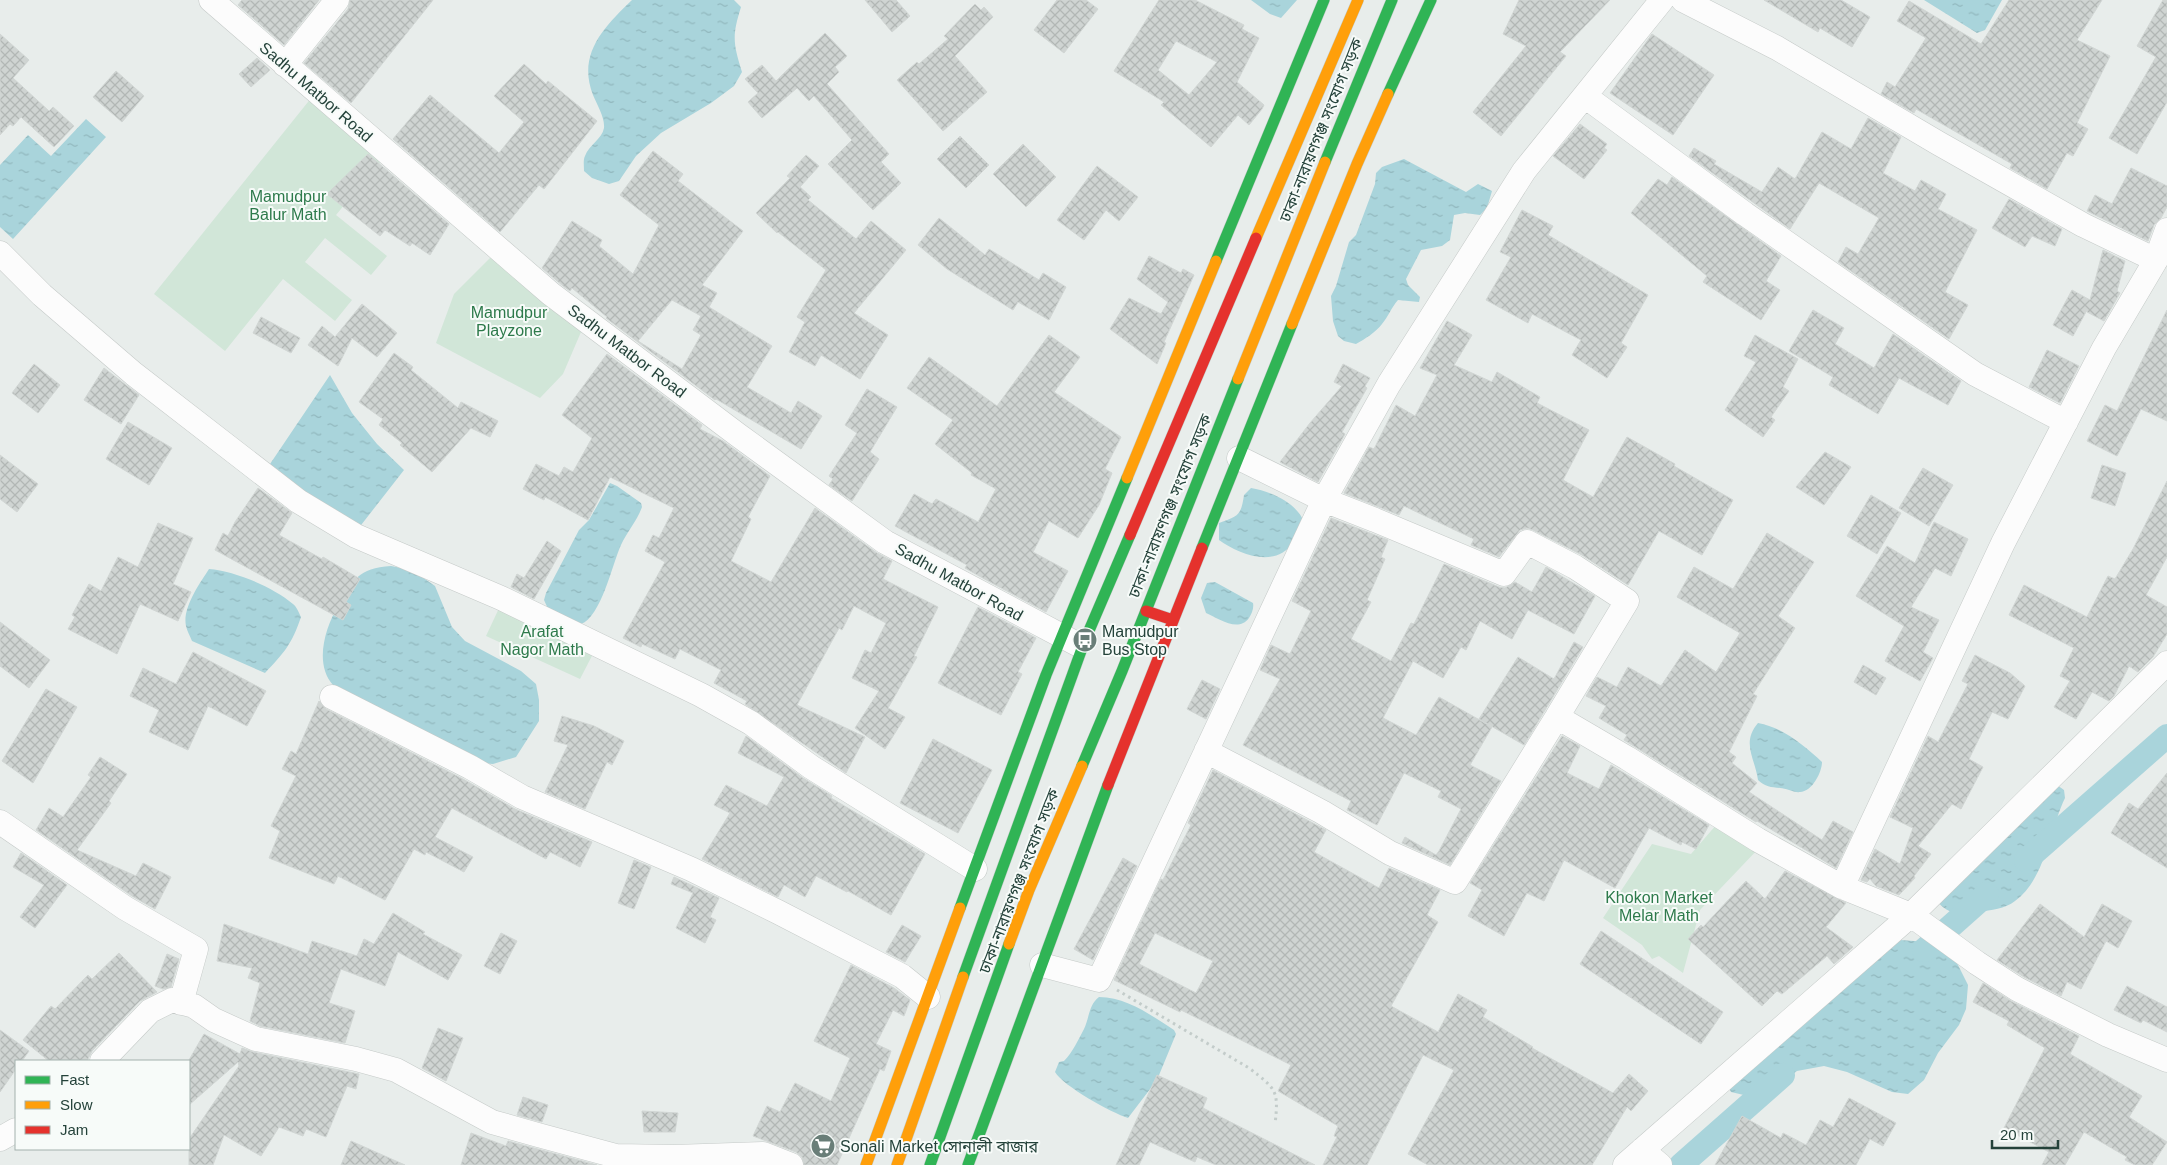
<svg xmlns="http://www.w3.org/2000/svg" width="2167" height="1165" font-family="Helvetica,'Noto Sans Bengali',sans-serif">
<style>
.park{fill:#d1e6d8}
.water{fill:url(#water-ripples)}
.lines{fill:none;stroke-linecap:round;stroke-linejoin:round}
.canal{stroke:#a9d4db;stroke-width:24}
.building{fill:url(#building-cross-hatch);stroke:#d1d6d4;fill-rule:evenodd}
.street-casing{stroke:#c5cac8;stroke-width:25}
.fast-casing{stroke:#c3cbc8;stroke-width:12}
.slow-casing{stroke:#c3cbc8;stroke-width:12}
.jam-casing{stroke:#c3cbc8;stroke-width:12}
.path{stroke:#c3ccca;stroke-width:3;stroke-dasharray:2.5 4;stroke-linecap:butt}
.street{stroke:#fcfcfc;stroke-width:24}
.fast{stroke:#30b455;stroke-width:11}
.slow{stroke:#ff9f0a;stroke-width:11}
.jam{stroke:#e5322d;stroke-width:11}
.labels{text-anchor:middle;dominant-baseline:central;stroke-width:4;stroke-linejoin:round;paint-order:stroke}
.street-label{font-size:16px;fill:#24423a;stroke:#f7fbf9}
.park-label{font-size:16px;fill:#2d7a4b;stroke:#f7fbf9}
.poi-label{font-size:16px;fill:#24423a;stroke:#f7fbf9;text-anchor:start}
</style>
<defs>
<pattern id="water-ripples" width="26" height="14" patternUnits="userSpaceOnUse" patternTransform="scale(1.25)"><rect width="26" height="14" fill="#a9d4db"/><path d="M2 4q2-2 4 0t4 0M15 11q2-2 4 0t4 0" fill="none" stroke="#91b7bd"/></pattern>
<pattern id="building-cross-hatch" width="8" height="8" patternUnits="userSpaceOnUse" patternTransform="scale(1.25)"><rect width="8" height="8" fill="#cfd4d2"/><path d="M0 0l8 8M0 8l8-8" fill="none" stroke="#b2b7b5"/></pattern>
</defs>
<rect width="100%" height="100%" fill="#e8edeb"/>
<path class="park" d="M316,92L380,162L336,215L387,256L371,275L325,238L305,262L352,300L335,321L283,279L225,351L154,294Z
M497,251L584,325L563,374L540,398L436,343L454,294Z
M501,604L595,650L580,679L486,636Z
M1717,824L1760,847L1700,910L1683,973L1659,956L1652,959L1642,945L1603,918L1652,844L1691,854Z"/>
<path class="water" d="M632,0H734L741,7C732,36 733,43 742,72L734,86L711,103L661,133L636,156L619,181L609,184L592,178L584,171C584,166 583,160 585,156C589,145 602,139 604,128C605,117 597,105 593,95C577,54 604,27 632,0Z
M1251,0H1297L1281,18L1270,14Z
M1924,0H2002L1985,30L1977,33Z
M86,119L106,137L13,239L0,227V165L28,135L51,156Z
M1404,159L1466,192L1478,184L1492,191L1487,208L1480,215L1465,213L1454,215L1450,240L1442,246L1421,250L1406,279L1408,285L1420,297L1419,302L1398,300C1391,308 1388,317 1382,324C1376,332 1365,339 1356,344L1344,341L1338,336L1333,321L1331,296L1336,286L1349,242L1356,235L1375,184L1376,173L1382,167Z
M330,375L352,413L377,444L404,470L358,529L268,467Z
M610,483L617,486L641,503L642,507C637,521 627,532 621,545C612,565 601,617 581,624L549,611L544,600L546,593L579,530L589,520Z
M1251,488C1270,491 1297,503 1304,522C1301,529 1297,537 1293,543C1274,569 1239,554 1219,540V523C1238,516 1241,516 1244,495Z
M391,566L412,570L435,586L452,627L465,641L521,671L536,684L539,700V721L516,757L493,764L481,763C447,746 413,729 379,712C366,705 343,696 333,685C314,664 325,628 338,606C353,580 358,568 391,566Z
M209,569C235,571 273,587 293,604C297,607 299,613 301,617C292,644 284,653 265,673L192,641C190,636 187,631 186,626C182,608 200,583 209,569Z
M1215,582L1253,603C1254,608 1252,613 1249,618C1238,633 1218,618 1206,613L1201,598L1207,583Z
M1758,723C1782,727 1805,746 1822,762C1822,772 1812,792 1800,792C1794,793 1786,788 1780,788C1771,787 1765,787 1758,780C1755,758 1741,743 1758,723Z
M2057,785L2064,790L2065,798C2050,829 2045,880 2015,901C2005,909 1991,910 1979,912C1962,916 1948,915 1937,901Z
M1900,940L1929,942L1956,961L1968,985L1966,1009L1959,1025L1938,1053L1924,1080L1908,1094L1892,1092L1847,1072L1824,1066L1797,1071L1763,1096H1748L1731,1092L1727,1084Z
M1099,997C1127,997 1152,1016 1174,1030L1176,1034L1157,1080L1128,1118C1112,1113 1063,1086 1055,1072L1059,1062L1064,1061C1073,1052 1078,1040 1084,1029C1089,1019 1089,1004 1099,997Z"/>
<g class="lines">
<path class="canal" d="M2026,860L2167,736
M1924,950L1987,894
M1681,1165L1783,1075"/>
</g>
<path class="building" d="M242,0H319L284,45L238,5Z
M350,0H433L351,103L304,63L348,9Z
M865,0H896L910,16L892,32Z
M1057,0H1086L1098,9L1064,53L1034,30Z
M1159,0H1195L1244,25L1242,29L1259,38L1237,82L1264,105L1262,109L1249,125L1238,115L1211,147L1161,105L1164,102L1114,71ZM1176,41L1217,62L1189,95L1158,70Z
M1519,0H1610L1560,52L1566,56L1501,136L1473,112L1526,46L1503,34Z
M1764,0H1841L1870,17L1852,47L1820,28L1818,32Z
M2009,0H2102L2077,40L2110,56L2077,123L2088,129L2073,156L2067,153L2047,189L2010,168L2012,164L1916,109L1914,113L1881,94L1887,82L1895,87L1926,38L1897,21L1909,1L1981,44Z
M2163,0H2167V102L2137,154L2109,138L2156,57L2137,46Z
M975,4L981,10L984,7L993,17L955,56L987,92L943,131L897,80L917,62L919,64L948,39L944,36Z
M825,33L847,56L835,67L839,72L827,84L889,154L881,162L901,183L873,210L828,164L852,140L814,96L809,101L797,88L762,118L748,102L758,93L745,79L762,65L776,81Z
M0,34L29,60L13,78L49,111L53,107L74,126L54,147L21,117L13,126L10,124L0,135Z
M1652,34L1714,75L1673,135L1610,93Z
M257,58L270,70L251,87L239,74Z
M524,64L546,84L548,81L597,121L544,189L539,185L500,232L393,139L430,95L499,153L524,122L494,96Z
M116,71L144,96L122,122L93,97Z
M1868,118L1901,137L1883,173L1915,191L1921,180L1946,194L1938,209L1977,230L1945,292L1968,305L1949,339L1838,262L1846,247L1858,254L1879,218L1819,183L1790,229L1689,156L1694,148L1716,161L1714,164L1762,192L1778,167L1795,179L1822,132L1851,149Z
M1580,124L1607,144L1604,148L1607,150L1584,179L1553,156Z
M960,136L989,165L966,188L937,159Z
M1023,144L1056,177L1026,207L993,174Z
M653,151L683,174L678,181L743,231L702,285L717,293L709,307L772,346L747,387L791,413L798,401L822,416L801,449L716,399L715,400L606,318L607,317L572,288L570,291L563,286L542,268L572,221L602,240L599,246L633,274L659,225L620,195ZM672,300L701,316L693,330L701,335L682,369L638,341Z
M368,154L449,224L430,255L412,243L410,246L385,230L380,236L327,194Z
M806,155L819,166L800,187L798,185L811,197L808,200L856,239L871,221L906,250L854,313L888,335L860,379L821,355L815,366L789,352L805,322L797,317L826,270L778,232L777,233L756,213L790,178L787,176Z
M1097,166L1138,197L1119,221L1106,210L1084,240L1057,220Z
M2131,168L2167,186V207L2161,218L2154,225L2148,241L2087,211L2095,195L2112,204Z
M1672,177L1781,256L1766,281L1780,290L1761,320L1703,282L1707,276L1631,213L1658,179L1667,185Z
M2009,199L2062,229L2055,246L2032,236L2025,247L1992,228Z
M1522,210L1553,226L1548,235L1648,295L1621,343L1627,347L1607,378L1572,355L1581,340L1532,314L1528,323L1486,300L1511,257L1500,252Z
M939,218L985,255L989,249L1039,280L1043,273L1066,287L1049,320L1018,302L1013,310L947,269L918,245Z
M2103,250L2125,261L2117,291L2120,293L2104,321L2087,312V310L2073,336L2053,325L2072,290L2090,300Z
M1149,256L1181,273L1183,269L1194,275L1164,342L1166,343L1157,364L1110,329L1129,298L1161,314L1168,302L1137,279Z
M362,304L397,333L377,357L352,338L338,366L308,345L322,326L335,337Z
M1813,310L1844,328L1835,344L1874,368L1893,334L1961,381L1948,405L1899,378L1878,414L1829,385L1833,377L1789,351Z
M2167,310V421L2141,409L2117,456L2087,441L2105,405L2117,411Z
M261,317L300,338L291,353L253,333Z
M1447,321L1472,335L1454,365L1492,382L1497,372L1540,397L1537,403L1589,430L1563,480L1593,497L1627,437L1675,464L1674,466L1733,500L1702,555L1659,531L1628,585L1582,555L1533,530L1527,528L1520,530L1499,557L1471,545L1474,539L1404,506L1399,515L1344,493L1369,447L1374,449L1396,405L1415,416L1437,375L1420,368Z
M1049,335L1080,357L1054,392L1121,437L1105,469L1112,473L1099,505L1078,538L1049,521L1033,552L1068,571L1046,612L990,582L965,568L967,565L895,526L914,494L932,504L936,499L978,522L996,489L971,475L972,473L935,444L953,420L907,388L929,357L997,406Z
M1755,335L1798,359L1783,387L1789,391L1771,417L1775,420L1763,437L1725,410L1756,362L1744,356Z
M2047,350L2079,366L2060,403L2029,387Z
M394,353L413,367L411,370L458,408L461,402L498,421L490,437L471,428L432,472L400,445L402,443L379,425L383,419L359,402Z
M607,354L702,425L700,429L723,441L770,476L748,517L751,519L731,561L771,582L815,508L877,553L892,561L883,579L938,607L914,656L917,657L888,708L905,717L885,749L855,728L879,691L852,678L865,650L871,653L886,623L854,606L842,630L839,628L797,705L865,737L846,773L745,704L747,701L714,683L721,670L680,649L675,659L642,644L641,647L623,638L665,562L645,551L653,535L659,538L674,508L610,477L588,520L545,497L544,500L523,489L536,464L559,476L564,467L573,472L592,438L562,415Z
M34,364L60,385L38,413L12,393Z
M1343,364L1370,378L1365,386L1367,388L1342,432L1345,434L1318,482L1280,462L1310,423L1342,386L1334,382Z
M104,368L139,395L121,424L84,400Z
M867,389L897,407L870,452L879,459L852,501L829,485L833,479L829,476L857,433L845,425Z
M128,422L172,448L149,485L106,459Z
M1825,452L1851,467L1824,505L1796,487Z
M0,455L38,484L17,512L0,499Z
M2102,465L2126,473L2115,506L2091,498Z
M1923,468L1953,485L1929,526L1899,508Z
M2167,481V557L2146,595L2167,607V634L2153,657L2138,672L2129,666L2114,696L2109,701L2092,692L2076,719L2054,707L2070,681L2060,676L2074,648L2009,615L2024,585L2087,617L2108,576L2115,579L2133,549Z
M258,488L292,513L279,535L322,559L323,557L360,579L346,602L351,605L343,620L215,550L223,533L228,536L235,522Z
M1871,495L1901,513L1877,554L1847,536Z
M1331,518L1388,540L1381,557L1385,559L1367,600L1371,602L1351,639L1391,661L1411,623L1414,624L1444,564L1499,587L1505,588L1515,582L1532,592L1546,567L1595,596L1574,634L1528,610L1512,639L1480,621L1466,650L1461,647L1443,678L1413,661L1383,718L1416,735L1439,697L1492,727L1470,765L1501,781L1450,865L1402,843L1405,837L1436,855L1439,851L1461,809L1438,797L1441,791L1404,773L1377,825L1347,810L1351,801L1243,745L1280,679L1260,670L1271,645L1290,654L1311,611L1292,601Z
M1934,522L1968,539L1951,576L1935,568L1911,607L1939,620L1923,652L1933,658L1920,681L1885,661L1904,626L1856,596L1887,546L1915,563Z
M158,523L193,538L173,584L191,592L178,621L140,604L117,654L68,629L75,617L72,615L89,584L101,591L118,557L138,567Z
M1767,533L1814,562L1778,616L1795,628L1753,694L1757,696L1729,752L1736,757L1732,763L1757,783L1749,792L1822,840L1833,821L1853,832L1836,868L1757,821L1756,822L1624,740L1627,735L1599,718L1606,706L1586,696L1597,677L1617,687L1628,667L1661,686L1685,650L1716,672L1740,633L1677,597L1694,567L1733,589Z
M547,541L561,551L534,599L511,587L517,574L524,578Z
M978,607L1036,638L1018,672L1022,674L1001,715L938,683Z
M0,622L50,660L29,688L0,666Z
M1574,642L1583,647L1524,745L1479,719L1518,657L1554,679Z
M193,652L266,691L247,726L208,706L188,750L149,732L159,710L130,696L143,668L176,684Z
M1975,655L2010,673L2025,686L2008,719L1992,712L1969,759L1983,767L1961,809L1952,804L1918,846L1931,854L1914,876L1915,878L1899,895L1876,886L1870,879L1867,882L1861,880L1875,849L1900,864L1913,828L1890,817L1928,736L1938,742L1968,684L1962,681Z
M1863,665L1886,678L1876,695L1854,682Z
M1202,680L1220,689L1206,719L1187,709Z
M46,689L77,707L33,783L2,761Z
M319,701L326,709L463,779L515,809L592,842L580,867L550,852L546,859L452,808L435,837L473,857L464,872L426,852L425,855L414,849L385,900L338,876L334,884L269,858L280,831L271,826L296,776L282,769L291,751L296,754Z
M562,716L594,726L624,741L612,765L607,762L585,809L545,792L568,745L554,741Z
M746,736L803,778L832,796L831,798L925,854L891,915L848,891L847,892L816,876L805,897L784,885L778,897L702,859L730,813L714,805L726,785L767,806L784,777L738,753Z
M1562,736L1580,746L1567,773L1599,789L1611,765L1709,825L1696,849L1682,842L1681,845L1649,828L1615,888L1564,860L1544,901L1527,893L1504,936L1468,916L1482,890L1470,883Z
M933,739L992,770L958,833L900,803Z
M100,757L127,774L109,801L111,803L77,850L136,876L143,863L171,877L155,909L132,896L36,830L49,808L63,817L91,777L88,775Z
M1213,770L1326,830L1314,852L1379,888L1389,868L1440,890L1427,915L1438,922L1391,1006L1438,1032L1458,994L1487,1010L1483,1017L1533,1047L1532,1048L1613,1093L1629,1074L1648,1091L1631,1111L1627,1107L1592,1165H1428L1408,1154L1454,1070L1423,1055L1367,1165H1323L1337,1137L1334,1136L1338,1126L1278,1091L1291,1065L1181,1010L1180,1012L1114,980L1161,879L1163,880L1191,825L1188,823ZM1155,933L1213,961L1196,993L1139,964Z
M2167,773V868L2111,833L2129,803L2138,809Z
M21,853L67,885L35,928L20,917L44,885L13,867Z
M1123,858L1137,866L1093,960L1074,949Z
M634,860L651,867L634,909L618,903Z
M1785,871L1846,903L1826,927L1853,947L1834,964L1827,956L1782,994L1777,991L1762,1006L1688,939L1701,925L1703,927L1746,881L1765,899Z
M674,877L719,898L710,917L716,920L705,943L676,928L693,893L671,884Z
M2040,904L2084,937L2102,904L2132,921L2118,948L2106,941L2081,989L2067,982L2061,996L2024,977L1997,960Z
M393,913L425,932L423,934L462,955L448,980L398,952L385,986L341,969L329,1003L355,1011L345,1043L260,1026L250,1021L260,983L248,978L252,968L217,961L224,924L308,954L312,941L357,956L364,939L374,944Z
M902,925L921,936L905,962L886,952Z
M1601,931L1723,1012L1701,1044L1580,964Z
M501,933L517,941L500,974L484,966Z
M119,953L157,992L140,1001L92,1051L87,1061H49L23,1040L51,1006L55,1009L88,975L92,979Z
M167,954L179,959L171,987L163,989L155,986Z
M851,965L894,988L910,1000L904,1016L893,1010L876,1044L891,1051L884,1071L880,1069L837,1165H804L802,1157L796,1152L753,1136L767,1106L780,1112L795,1083L831,1101L850,1058L814,1041Z
M1983,983L2011,1001L2079,1036L2070,1054L2142,1096L2129,1117L2167,1142L2152,1165H2135L2125,1160L2127,1157L2084,1132L2065,1165H2042L2049,1152L2004,1128L2045,1048L2007,1025L2009,1021L1973,1002Z
M2127,986L2167,1007V1032L2143,1020L2141,1023L2114,1010Z
M438,1028L463,1038L446,1081L422,1068Z
M0,1030L29,1051L22,1061H16V1069L0,1092Z
M204,1034L240,1054L242,1048L253,1052L359,1074L356,1089L347,1086L326,1137L306,1129L303,1136L279,1127L261,1156L224,1135L213,1165H189V1139L239,1066L238,1062L189,1105V1060Z
M1157,1075L1207,1098L1203,1108L1315,1165H1216L1197,1157L1195,1162L1150,1142L1139,1165H1116Z
M523,1097L548,1105L542,1122L517,1115Z
M1849,1098L1896,1123L1883,1146L1870,1139L1856,1165H1715L1742,1116L1781,1138L1783,1133L1806,1145L1820,1120L1833,1127Z
M642,1111L678,1113L675,1132H644Z
M471,1133L506,1146L508,1141L597,1165H461Z
M351,1141L405,1165H341Z"/>
<g class="lines">
<defs>
<path id="street" d="M211,0L551,294L738,435L885,542L1077,644
M1683,0L1777,48L1938,143L2083,225L2156,260
M285,65L337,0
M1586,97L1745,214L1975,374L2066,422
M2167,230L2156,260L2104,348L2003,543L1842,887L1911,915L1977,963L2017,989L2108,1035L2167,1060
M0,253L42,295L134,374L298,501L356,536L501,598L701,695L751,723L811,767L975,869
M1239,458L1324,500L1375,520L1504,574L1527,542L1575,567L1627,601L1557,717L1627,758L1758,840L1842,887
M332,697L470,767L522,797L691,869L778,912L902,976L928,997
M1206,751L1322,812L1390,853L1455,882L1557,717
M0,822L125,908L196,949L181,1003
M1042,965L1099,980L1324,500L1389,384L1524,171L1662,0
M102,1061L150,1011L172,1000L194,1006L214,1020L256,1039L356,1059L396,1070L492,1122L538,1135L616,1156L674,1157L763,1154L791,1165
M0,1139L16,1130
M1642,1150L1660,1165
M1625,1165L1911,915L2167,663"/>
<path id="fast" d="M1388,94L1431,0
M1325,162L1392,0
M1216,261L1324,0
M1202,548L1292,324
M1082,766L1122,671L1238,379
M960,908L1046,675L1127,478
M963,977L1085,640L1130,535
M930,1165L1009,944
M968,1165L1108,785"/>
<path id="slow" d="M1256,238L1358,0
M1292,324L1357,164L1388,94
M1238,379L1325,162
M1127,478L1216,261
M1009,944L1029,890L1082,766
M866,1165L960,908
M897,1165L963,977"/>
<path id="jam" d="M1130,535L1256,238
M1146,611L1173,620
M1108,785L1202,548"/>
</defs>
<use href="#street" class="street-casing"/>
<use href="#fast" class="fast-casing"/>
<use href="#slow" class="slow-casing"/>
<use href="#jam" class="jam-casing"/>
<path class="path" d="M1117,990L1249,1068C1276,1089 1279,1090 1275,1124"/>
<use href="#street" class="street"/>
<use href="#fast" class="fast"/>
<use href="#slow" class="slow"/>
<use href="#jam" class="jam"/>
</g>
<defs>
<symbol id="bus-disc" viewBox="-11 -11 22 22"><circle r="9.5" fill="#697e78" stroke="#f7fbf9"/><path d="M-5-6H5V4H4V6H2V4H-2V6H-4V4H-5ZM-3.5-4V0h7V-4ZM-3.5 1.2v1.5H-2V1.2ZM2 1.2v1.5H3.5V1.2Z" fill="#fff"/></symbol>
<symbol id="supermarket-disc" viewBox="-11 -11 22 22"><circle r="9.5" fill="#697e78" stroke="#f7fbf9"/><path d="M-6-5.5h2.5l.6 2H6L4.5 2H-2.5L-4.4-4H-6ZM-1.5 3.2a1.3 1.3 0 1 0 .1 0ZM3 3.2a1.3 1.3 0 1 0 .1 0Z" fill="#fff"/></symbol>
</defs>
<g fill-rule="evenodd">
<use href="#bus-disc" x="1071" y="626" width="28" height="28"/>
<use href="#supermarket-disc" x="809" y="1132" width="28" height="28"/>
</g>
<g class="labels">
<g class="street-label">
<text transform="translate(316 92) rotate(41)">Sadhu Matbor Road</text>
<text transform="translate(1321 130) rotate(-68)">ঢাকা-নারায়ণগঞ্জ সংযোগ সড়ক</text>
<text transform="translate(627 351) rotate(37)">Sadhu Matbor Road</text>
<text transform="translate(1170 506) rotate(-68)">ঢাকা-নারায়ণগঞ্জ সংযোগ সড়ক</text>
<text transform="translate(959 582) rotate(29)">Sadhu Matbor Road</text>
<text transform="translate(1019 881) rotate(-69)">ঢাকা-নারায়ণগঞ্জ সংযোগ সড়ক</text>
</g>
<g class="park-label">
<text x="288" y="196">Mamudpur<tspan x="288" dy="18">Balur Math</tspan></text>
<text x="509" y="312">Mamudpur<tspan x="509" dy="18">Playzone</tspan></text>
<text x="542" y="631">Arafat<tspan x="542" dy="18">Nagor Math</tspan></text>
<text x="1659" y="897">Khokon Market<tspan x="1659" dy="18">Melar Math</tspan></text>
</g>
<g class="poi-label">
<text x="1102" y="631">Mamudpur<tspan x="1102" dy="18">Bus Stop</tspan></text>
<text x="840" y="1146">Sonali Market সোনালী বাজার</text>
</g>
</g>
<rect x="15" y="1060" width="175" height="90" fill="#f7fbf9" stroke="#a3b1ad"/>
<rect x="25" y="1076" width="25" height="8" fill="#30b455" stroke="#a3b1ad"/>
<text x="60" y="1085" font-size="15" fill="#24423a">Fast</text>
<rect x="25" y="1101" width="25" height="8" fill="#ff9f0a" stroke="#a3b1ad"/>
<text x="60" y="1110" font-size="15" fill="#24423a">Slow</text>
<rect x="25" y="1126" width="25" height="8" fill="#e5322d" stroke="#a3b1ad"/>
<text x="60" y="1135" font-size="15" fill="#24423a">Jam</text>
<path d="M1992 1140v8h66v-8" fill="none" stroke="#24423a" stroke-width="2.5"/>
<text x="2000" y="1140" font-size="15" fill="#24423a" stroke="#f7fbf9" stroke-width="4" paint-order="stroke">20 m</text>
</svg>
